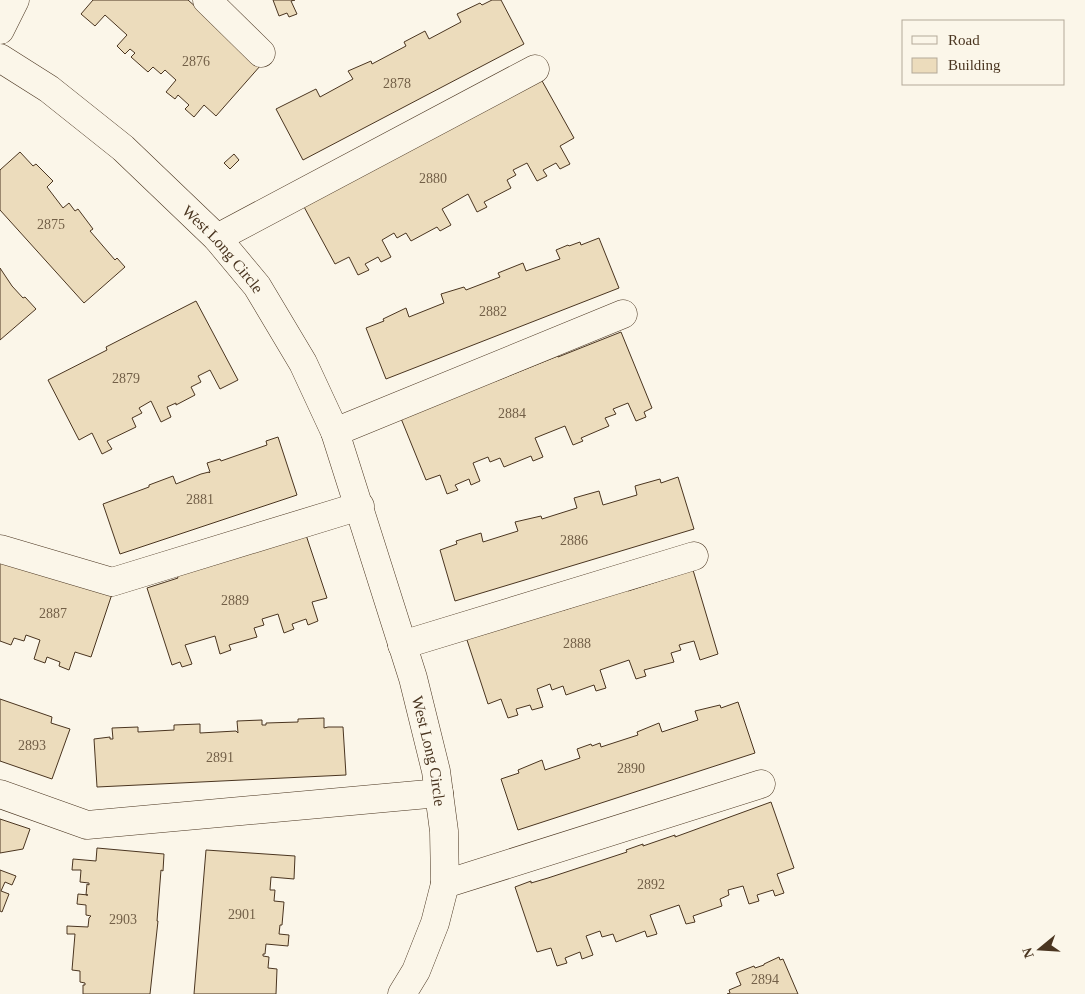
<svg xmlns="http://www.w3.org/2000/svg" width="1085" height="994" font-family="Georgia,serif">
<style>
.building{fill:#ecdcbc;stroke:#4a3520}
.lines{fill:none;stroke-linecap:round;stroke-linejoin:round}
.minor-casing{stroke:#4a3520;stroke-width:29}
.minor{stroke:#fbf6e9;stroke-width:28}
.labels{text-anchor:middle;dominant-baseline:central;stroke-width:4;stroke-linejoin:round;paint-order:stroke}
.number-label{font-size:14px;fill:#725f47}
.street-label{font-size:16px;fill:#4a3520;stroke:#fbf6e9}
</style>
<rect width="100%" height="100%" fill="#fbf6e9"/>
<path class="building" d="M93,0H188L261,65L216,116L204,105L194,117L185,109L189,105L178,95L175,99L166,92L176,80L165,70L161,74L153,67L148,72L131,57L135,53L130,49L125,54L117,46L127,35L105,15L95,26L81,14Z
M273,0H295L291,1L297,14L289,17L287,13L279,16Z
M492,0H501L524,44L303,160L276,109L316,89L320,97L353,79L348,71L371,61L372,64L406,46L404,42L425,31L429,39L461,22L457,14L480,3L482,5Z
M541,79L574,138L560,146L570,164L560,169L556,163L543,170L547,176L537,181L527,163L513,170L516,175L507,180L511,188L484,202L487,207L477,212L468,194L442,209L451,225L440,231L437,227L411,241L406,233L397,238L394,233L382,240L391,257L381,262L378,257L365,264L369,270L358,275L349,257L335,264L303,205Z
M20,152L33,166L36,164L53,181L47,187L63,208L69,203L75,211L78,209L93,229L90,231L115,260L117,258L125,267L84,303L0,210V170Z
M234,154L239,160L230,169L224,163Z
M599,238L619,288L386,379L366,328L384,321L383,319L406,308L409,317L444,303L441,294L464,287L466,290L500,277L498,273L523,263L526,271L560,259L556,250L568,245L569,246L580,242L581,245Z
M0,268L12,286L23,298L25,297L36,309L0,340Z
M196,301L238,380L220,389L210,370L198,376L201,382L191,387L195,395L176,405V403L167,407L171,417L161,422L151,401L139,408L142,413L132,418L136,427L107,441L112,449L102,454L92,433L79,440L48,380L107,350L106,347Z
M621,332L652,408L644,412L646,417L636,421L628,403L613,409L616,414L605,418L609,426L581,438L583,441L573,445L565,426L535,438L543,457L533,461L531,456L504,467L500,458L490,462L488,457L473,463L480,481L471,485L469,479L455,485L458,490L447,494L440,475L426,480L400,416L495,380L496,381L558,356V357Z
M278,437L297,495L120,554L103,504L149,487V485L173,476L176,484L201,474L209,472V473L210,472L207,463L220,459L221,461L267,445L266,441Z
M678,477L694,529L455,601L440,550L457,544L456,541L481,533L483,542L518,531L515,522L541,516L542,519L577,508L574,498L599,491L603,505L637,495L635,486L660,479L661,483Z
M305,532L327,598L312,602L318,621L308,625L306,619L292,624L294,629L284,633L278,614L262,619L264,625L254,628L257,637L229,645L231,650L220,654L215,636L185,645L192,664L182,667L180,662L172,665L147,588L178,578L177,576L289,541Z
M0,555L113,591L91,657L75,652L69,670L59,666L60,662L47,657L45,663L34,659L40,640L26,635L24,641L14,638L11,645L0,641Z
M693,570L718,654L700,660L694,641L679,645L681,650L671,653L674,662L644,670L646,676L636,679L629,660L600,670L606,688L596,691L594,685L566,695L563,686L552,690L550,684L537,689L543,707L532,710L530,705L516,709L518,715L508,718L501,699L488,704L466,637L563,608L564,610L627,589L628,591Z
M0,699L52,717L51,723L70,729L52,779L0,761Z
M738,702L755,753L518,830L501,779L519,773L518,770L542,760L545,770L580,758L577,749L591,744L592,746L600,743L601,747L638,735L637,732L659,723L662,732L698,720L695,711L720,705L721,708Z
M324,718V728L328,727H343L346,775L97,787L94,739L110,737V739H113L112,728L138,727V732L174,730V725L200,724V733L236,731L238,733L237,721L262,720V725H266V723L298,722V719Z
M771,802L794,868L777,874L784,893L775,896L773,890L757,895L759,901L749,904L743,886L728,890L729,895L720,899L722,906L693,916L695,922L686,924L679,905L650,915L657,934L647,937L645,931L616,942L613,934L602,937L600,931L586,936L593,955L582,959L580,952L565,958L567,963L557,966L551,948L537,952L515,887L531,881V883L548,878L627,852L626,850L643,844V846L675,835V837Z
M0,819L30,829L23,849L0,853Z
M97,848L164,854L163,871L161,870L157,921H158L150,994H83V985H85V983L80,982V971L72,970L75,934H67V926L88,927L89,918L91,916L86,915V905L77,904L78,894L88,895H86L87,884L89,885V883L80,882L81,870H72L73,859L96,861Z
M206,850L295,856L294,879L271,877L270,890H275L274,901L284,902L282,925H280L279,934L289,935L288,946L266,944L265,954H263V956L269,957L268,968L277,969L276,994H194Z
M0,870L16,876L12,885L5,882L1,891L9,894L2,912L0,911Z
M779,957L780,960L783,959L798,994H727L730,993L729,990L741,985L736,973L754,966L755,968L764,965V964Z"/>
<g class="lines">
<defs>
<g id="minor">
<path d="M207,0L261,53"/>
<path d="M0,30L15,0"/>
<path id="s1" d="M0,58L49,89L123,148L217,238L257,286L303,363L335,432L413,678L436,771L444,831L445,884L435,923L416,971L402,994"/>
<path d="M217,238L535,69"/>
<path d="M335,432L623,314"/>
<path d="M0,549L112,582L360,506"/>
<path d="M402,645L694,556"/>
<path d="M0,794L87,825L439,793"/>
<path d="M445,884L761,784"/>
</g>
</defs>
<use href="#minor" class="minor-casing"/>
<use href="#minor" class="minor"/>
</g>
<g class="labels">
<g class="number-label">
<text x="196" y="61">2876</text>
<text x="397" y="83">2878</text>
<text x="433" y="178">2880</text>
<text x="51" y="224">2875</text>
<text x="493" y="311">2882</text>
<text x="126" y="378">2879</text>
<text x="512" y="413">2884</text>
<text x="200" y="499">2881</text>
<text x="574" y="540">2886</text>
<text x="235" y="600">2889</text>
<text x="53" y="613">2887</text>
<text x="577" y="643">2888</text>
<text x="32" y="745">2893</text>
<text x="220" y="757">2891</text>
<text x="631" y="768">2890</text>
<text x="651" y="884">2892</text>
<text x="242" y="914">2901</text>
<text x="123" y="919">2903</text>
<text x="765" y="979">2894</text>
</g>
<g class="street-label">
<text stroke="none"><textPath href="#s1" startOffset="295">West Long Circle</textPath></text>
<text stroke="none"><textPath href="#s1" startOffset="844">West Long Circle</textPath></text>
</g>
</g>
<rect x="902" y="20" width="162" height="65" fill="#fbf6e9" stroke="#b4a999"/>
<rect x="912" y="36" width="25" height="8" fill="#fbf6e9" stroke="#b4a999"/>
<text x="948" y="45" font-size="15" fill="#4a3520">Road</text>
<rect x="912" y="58" width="25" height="15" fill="#ecdcbc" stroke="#b4a999"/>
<text x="948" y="70" font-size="15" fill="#4a3520">Building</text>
<g transform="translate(1040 949) rotate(252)" stroke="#fbf6e9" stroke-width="4" paint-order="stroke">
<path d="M0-4L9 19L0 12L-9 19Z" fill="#4a3520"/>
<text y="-8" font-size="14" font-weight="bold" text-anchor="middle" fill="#4a3520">N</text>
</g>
</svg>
